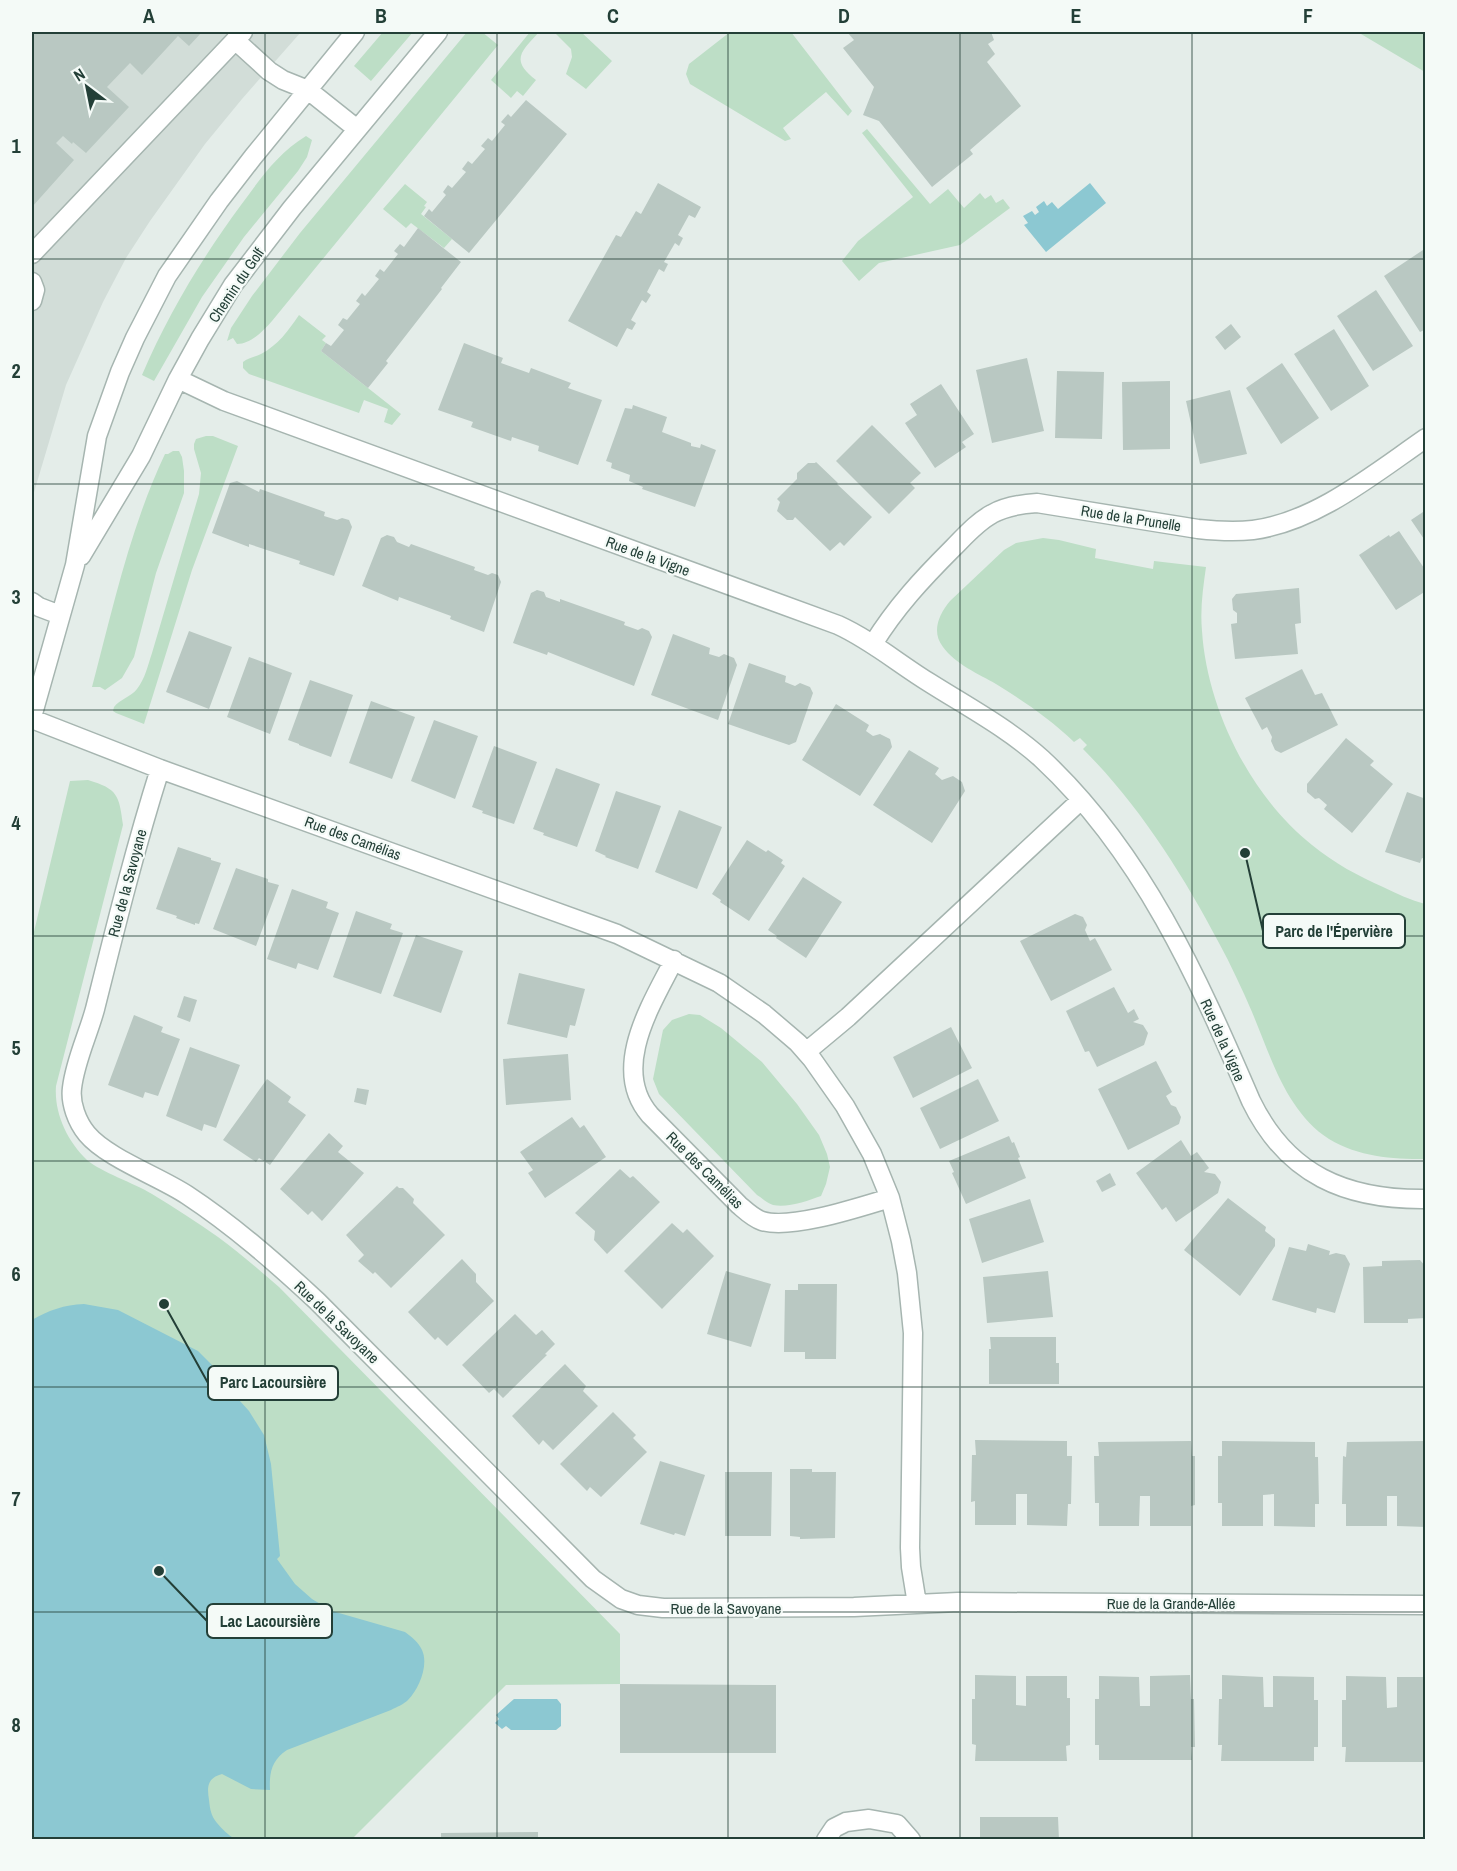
<svg xmlns="http://www.w3.org/2000/svg" width="1457" height="1871" font-family="'Archivo Narrow',sans-serif">
<style>
.built{fill:#d2ddd8}
.green{fill:#bddec6}
.water{fill:#8cc8d2}
.building{fill:#b9c8c2}
.lines{fill:none;stroke-linecap:round;stroke-linejoin:round}
.minor-casing{stroke:#a6b5b0;stroke-width:21}
.minor{stroke:#fff;stroke-width:18}
.grid{fill:none;stroke:#233f37;stroke-width:1.5;stroke-opacity:0.55}
.labels{text-anchor:middle;dominant-baseline:central;stroke-width:4.5;stroke-linejoin:round;paint-order:stroke}
.street-label{font-size:15px;fill:#233f37;stroke:#f4faf7}
.leader{fill:none;stroke:#233f37;stroke-width:2}
.callout-dot{fill:#233f37;stroke:#f4faf7;stroke-width:2}
.callout{fill:#f4faf7;stroke:#233f37;stroke-width:2}
.callout-label{font-size:16px;text-anchor:middle;font-weight:bold;fill:#233f37}
.neatline{fill:none;stroke:#233f37;stroke-width:2}
.grid-label{font-size:20px;text-anchor:middle;font-weight:bold;fill:#233f37}
</style>
<rect width="100%" height="100%" fill="#e4ede9"/>
<path class="built" d="M32,32H301L242,99L205,144L150,221L126,258L103,302L66,385L32,499Z"/>
<path class="green" d="M383,32H413L371,81L354,66Z
M467,32H482L498,45L272,321C263,331 251,344 237,344L233,338L227,341L231,328L252,296L300,233Z
M530,32H539C521,52 510,60 536,80L523,96L517,91L511,98L491,80Z
M554,32H581L612,61L586,89L566,74L572,57L571,49Z
M730,32H791L852,111L848,116L826,92L783,128L791,139L785,141L690,84L686,74L689,64Z
M1356,32H1425V72L1361,34Z
M867,129L930,204L948,189L964,208L980,193L985,199L991,195L996,203L1003,199L1010,208L960,245L879,263L859,281L842,261L858,241L913,197L862,133Z
M306,136L312,140L307,157L298,171L244,237L202,297L154,381L142,375C168,314 202,258 241,205C260,179 278,153 306,136Z
M405,184L427,202L424,206L426,207L421,214L452,239L444,248L411,223L406,228L383,209Z
M299,315L326,336L322,340L326,343L321,351L401,414L392,425L384,422L388,409L364,400L359,413L249,374L243,368V362C248,358 255,357 261,354C278,345 288,331 299,315Z
M206,436H213L238,446L192,570L144,724L116,713L113,711L114,707C120,699 131,697 137,689C145,679 148,665 152,653L199,494L201,473L194,449V444L196,439Z
M173,451H179L182,457L184,471V493L156,573L134,657L122,678L105,690L100,687H92C113,608 130,528 165,454H168Z
M1043,538L1059,540L1096,549L1095,558L1153,569L1154,561L1206,567C1203,588 1200,609 1202,631C1207,709 1251,797 1312,845C1334,863 1358,876 1383,887C1397,894 1411,900 1425,904V1159C1391,1159 1359,1157 1329,1139C1286,1111 1271,1057 1252,1012C1242,989 1231,965 1219,943C1182,873 1139,805 1083,749L1087,745L1080,738L1074,742C1050,719 1025,702 996,684C979,674 955,664 943,647C931,632 939,614 950,601L1004,550L1016,543Z
M88,780C118,789 119,795 123,825L56,1086C54,1113 67,1141 87,1160C101,1172 134,1183 152,1194C175,1208 197,1222 218,1237C239,1252 259,1270 279,1287L620,1634V1684L506,1685L353,1838V1839L32,1840V940L70,781Z
M689,1014L700,1015L721,1028L762,1062L797,1104L819,1135L827,1154L830,1167L826,1184L821,1196C807,1201 788,1208 773,1205C767,1203 762,1198 757,1195L659,1094L653,1079L663,1030L672,1020Z"/>
<path class="water" d="M1090,183L1106,203L1046,252L1024,225L1028,223L1023,216L1032,211L1035,215L1039,212L1036,207L1044,201L1047,206L1052,202L1058,209Z
M84,1304L118,1310L198,1351L214,1367L230,1390L249,1411L264,1435L271,1464L280,1556L277,1559L295,1584L312,1599L332,1611L405,1632C412,1637 419,1643 422,1650C429,1665 419,1689 408,1700C404,1704 397,1707 391,1710L287,1750C272,1760 269,1772 270,1790L251,1789L222,1774C207,1778 207,1787 209,1800C210,1809 211,1816 217,1823C222,1829 228,1835 235,1839H32V1320C49,1310 64,1305 84,1304Z
M514,1699H557L561,1704V1726L556,1730H511L506,1726L502,1729L495,1723L499,1719L496,1715Z"/>
<path class="building" d="M32,32H202L189,46L178,36L142,75L130,63L107,87L129,107L86,153L73,142L72,144L63,136L56,143L74,160L32,207Z
M847,32H991L994,40L988,44L995,54L987,62L1021,106L970,150L973,154L932,187L879,121L863,115L874,87L843,48L854,40Z
M526,100L567,134L469,253L424,216L429,209L432,212L446,195L443,192L448,185L452,188L466,172L462,169L468,161L472,164L485,149L481,146L488,138L492,141L505,125L501,122L508,114L511,117Z
M658,183L701,207L695,218L689,215L678,235L683,238L679,246L675,243L664,262L668,264L664,272L659,269L647,292L651,295L646,303L642,300L631,320L636,323L632,330L627,328L617,347L568,321L616,235L621,237L636,211L641,214Z
M418,228L461,262L441,288L442,289L386,361L388,363L368,388L321,351L326,343L331,346L344,330L338,325L343,318L347,320L360,304L356,301L362,293L365,296L379,279L375,276L380,269L384,272L398,254L394,251L400,244L404,247Z
M1423,250L1426,254V329L1420,332L1384,276Z
M1376,290L1413,346L1373,371L1337,316Z
M1231,324L1241,337L1225,350L1215,337Z
M1334,329L1369,386L1331,411L1294,354Z
M464,343L503,358L501,363L529,373L531,368L571,383L568,388L602,400L578,465L538,451L539,446L512,437L511,441L471,427L473,422L438,410Z
M1027,358L1044,431L992,443L976,370Z
M1282,363L1319,418L1281,444L1246,388Z
M1057,371L1104,372L1102,439L1055,438Z
M1170,381V449L1123,450L1122,382Z
M941,384L974,434L962,442L966,447L935,468L905,423L917,415L910,404Z
M1230,390L1247,454L1200,464L1186,401Z
M633,405L667,417L662,432L691,443V446L700,448L701,444L716,450L695,507L642,489L643,487L629,481L630,475L611,468L612,463L606,461L625,408L632,409Z
M872,425L921,473L910,483L915,488L889,514L836,461Z
M816,462L838,483L837,484L872,517L844,546L840,542L830,551L795,517L793,520H787L777,511L780,502L777,499L797,479V473L808,463H815Z
M237,481L259,492L260,489L325,512L324,516L337,520L342,518L349,520L352,527L334,576L299,564L300,561L249,544V547L212,533L230,483Z
M1426,510V542L1411,520Z
M1399,531L1426,571V591L1396,610L1359,555L1389,535L1390,537Z
M387,535L394,537L397,542L409,547L411,544L475,567L474,570L488,575L492,573L498,575L501,582L484,632L450,619L451,616L399,597L398,601L362,586L381,538Z
M1299,588L1301,623L1295,624L1298,654L1235,659L1231,624L1237,623V613L1233,610L1232,599L1236,594Z
M537,590L544,592L546,597L560,602V599L625,622L624,625L638,630L642,628L649,631L652,637L634,686L548,652L547,655L513,643L531,593Z
M189,631L232,647L209,709L166,692Z
M673,634L710,648L709,654L719,657L724,654L734,658L737,665L718,720L651,695Z
M249,657L292,673L270,734L227,717Z
M749,663L786,676L785,682L795,686L800,683L810,687L813,693L796,742L789,745L728,724Z
M1302,669L1315,695L1322,693L1338,725L1281,753L1275,750L1271,741L1272,737L1267,727L1262,730L1245,698Z
M310,680L353,695L331,757L299,745V744L288,740Z
M371,701L415,717L392,779L349,763Z
M836,704L869,725L866,731L873,736L880,734L890,739L892,747L860,796L802,760Z
M434,720L478,736L455,799L411,781Z
M1346,738L1374,761L1370,765L1393,784L1352,833L1324,809L1327,805L1319,798L1315,799L1307,792V784Z
M494,746L537,762L514,824L482,813L483,811L472,807Z
M909,750L939,768L935,774L942,780L953,776L962,782L965,791L932,843L873,805Z
M556,768L600,784L577,847L543,835L544,833L533,829Z
M616,791L661,806L638,869L605,857L606,856L595,851Z
M1407,792L1426,799V859L1422,858L1420,863L1385,852Z
M679,810L722,827L697,889L655,872Z
M747,840L766,852L768,850L783,860L781,863L785,866L749,921L720,902L721,900L712,894Z
M178,847L211,858V860L221,863L199,924L195,923V925L176,918L177,916L156,909Z
M236,868L268,879V882L279,885L256,946L213,929Z
M803,877L842,902L806,958L776,938L777,936L768,930Z
M292,889L328,902L326,908L339,913L318,970L298,963L296,969L267,959Z
M356,911L392,924L390,929L403,933L381,994L333,977Z
M1075,914L1083,917L1087,925L1085,930L1090,941L1095,938L1112,970L1051,1001L1020,941Z
M416,935L463,951L441,1013L393,996Z
M519,973L585,989L575,1026L570,1025L567,1038L507,1024Z
M1114,987L1128,1013L1134,1009L1139,1019L1133,1022L1143,1025L1148,1033L1144,1045L1097,1067L1089,1051L1085,1052L1066,1011Z
M184,996L197,1000L190,1022L177,1017Z
M134,1015L163,1027L161,1032L180,1039L158,1096L145,1092L143,1098L108,1085Z
M951,1027L972,1068L913,1098L893,1057Z
M190,1047L240,1065L216,1128L204,1124L202,1131L166,1116Z
M568,1054L571,1100L506,1105L503,1059Z
M1156,1061L1172,1092L1166,1096L1171,1105L1176,1107L1181,1117L1179,1124L1128,1150L1098,1089Z
M267,1079L291,1097L288,1102L306,1115L270,1165L259,1158L256,1162L223,1140Z
M978,1079L999,1121L940,1149L920,1108Z
M357,1088L369,1090L366,1105L354,1102Z
M572,1117L580,1128L584,1125L606,1157L545,1198L528,1173L533,1170L520,1152Z
M329,1133L343,1146L338,1152L364,1173L322,1221L312,1211L308,1215L280,1189Z
M1009,1136L1012,1143L1014,1142L1020,1157L1018,1158L1026,1178L966,1204L952,1173L954,1172L949,1161Z
M1181,1140L1191,1156L1197,1152L1209,1168L1204,1172L1215,1174L1221,1182L1218,1193L1176,1222L1166,1207L1162,1210L1136,1173Z
M620,1169L630,1178L633,1176L660,1202L607,1254L594,1240L595,1231L575,1213Z
M1110,1173L1116,1185L1102,1192L1096,1181Z
M397,1186L399,1188H403L414,1199L413,1203L445,1235L391,1288L375,1272L373,1274L358,1261L364,1255L346,1235Z
M1228,1198L1266,1227L1265,1231L1275,1239V1246L1240,1296L1184,1250Z
M1030,1199L1044,1242L982,1263L969,1219Z
M672,1223L683,1233L687,1229L714,1256L662,1309L624,1271Z
M1308,1244L1330,1251L1329,1255L1336,1253L1345,1255L1350,1264L1335,1313L1317,1308L1316,1313L1272,1300L1289,1247L1306,1251Z
M462,1259L476,1274V1282L494,1301L447,1346L438,1337L435,1340L408,1312Z
M1420,1260L1426,1267V1318L1408,1319V1323H1364L1363,1267L1382,1266V1261Z
M726,1271L771,1284L751,1347L707,1334Z
M1048,1271L1053,1317L987,1323L983,1277Z
M798,1284H837L836,1359H805V1352H784L785,1290H798Z
M515,1314L536,1335L542,1330L555,1344L545,1354L547,1355L503,1398L494,1389L489,1393L462,1365Z
M990,1337H1056V1363H1059V1384H989V1349H991Z
M565,1364L586,1386L583,1391L598,1406L553,1450L543,1440L539,1445L512,1416Z
M613,1412L636,1435L633,1438L647,1452L601,1497L590,1487L587,1491L560,1464Z
M975,1440L1067,1441V1456H1072L1071,1504H1068L1067,1526L1027,1525V1494H1016V1525H975V1501L971,1502L972,1455H976Z
M1191,1441L1192,1456H1195V1505L1191,1506V1526H1150V1496H1140L1139,1526H1099V1503H1095L1094,1456H1099L1098,1442Z
M1222,1441L1315,1442V1457H1318L1319,1504H1315V1527L1274,1526V1494L1263,1495V1526H1222V1503H1218V1456H1222Z
M1426,1441V1527L1397,1526V1496H1387V1526H1346V1504H1342L1343,1456L1346,1457L1347,1442Z
M660,1461L705,1475L685,1536L675,1533L674,1535L640,1524Z
M790,1469H812V1472H836L835,1538L800,1539V1537L790,1536Z
M725,1472H772L771,1536H725Z
M975,1675L1016,1676V1705L1026,1706V1676H1067V1698H1070V1745L1066,1746L1067,1761H975L976,1745L972,1744V1699H975Z
M1190,1675L1191,1699H1194L1195,1747H1191L1192,1760H1099V1745H1095V1699H1099V1676L1139,1677L1140,1706H1150V1676Z
M1222,1675L1263,1677L1264,1707H1273V1676L1314,1677V1700H1318V1747H1314V1761H1221L1222,1745H1218L1219,1699H1222Z
M1346,1676L1386,1677L1387,1708L1397,1707V1677H1426V1762H1345L1346,1747H1342V1700H1346Z
M620,1684L776,1685V1753H620Z
M980,1817H1058L1059,1840H980Z
M538,1832V1840H441V1833Z"/>
<g class="lines">
<defs>
<path id="minor" d="M235,40L269,71L283,80L308,90L357,129
M32,254L243,32
M32,282L35,290L32,301
M178,379L224,401L838,625C871,640 899,664 930,683C968,707 1009,729 1042,759C1142,852 1198,978 1251,1101C1287,1175 1346,1200 1426,1199
M81,556L141,456L178,379L200,339L233,285L292,208L438,32
M32,602L39,607L60,615
M873,644C896,607 922,579 953,548C965,536 977,522 992,514C1006,506 1021,504 1037,503L1198,529C1217,531 1234,532 1253,530C1316,522 1375,473 1426,438
M32,717L75,565L97,436L120,372L135,338L167,276L219,201L253,157L355,32
M32,719L160,769L617,934L719,983L764,1014L798,1043L812,1059L845,1106L872,1154L890,1198L901,1241L907,1273L913,1333L910,1548L911,1567L917,1604
M160,769C135,848 115,929 95,1009C88,1035 75,1061 72,1088C70,1103 77,1122 87,1134C107,1158 160,1177 187,1195C234,1226 276,1263 317,1301L593,1579L621,1599L638,1605L663,1608L854,1607L958,1602L1426,1605
M674,960C651,1005 610,1069 650,1115L739,1205C746,1211 753,1218 762,1221C791,1230 860,1207 890,1198
M806,1052L848,1017L1081,800
M826,1840L834,1828L846,1822L869,1819L897,1824L911,1840"/>
</defs>
<use href="#minor" class="minor-casing"/>
<use href="#minor" class="minor"/>
</g>
<path class="grid" d="M265,32V1840M497,32V1840M728,32V1840M960,32V1840M1192,32V1840M32,259H1426M32,484H1426M32,710H1426M32,936H1426M32,1161H1426M32,1387H1426M32,1612H1426"/>
<g class="labels">
<g class="street-label">
<text transform="translate(236 285) rotate(-56)">Chemin du Golf</text>
<text transform="translate(1131 518) rotate(9)">Rue de la Prunelle</text>
<text transform="translate(648 556) rotate(20)">Rue de la Vigne</text>
<text transform="translate(353 838) rotate(20)">Rue des Camélias</text>
<text transform="translate(127 883) rotate(-75)">Rue de la Savoyane</text>
<text transform="translate(1223 1040) rotate(66)">Rue de la Vigne</text>
<text transform="translate(705 1170) rotate(45)">Rue des Camélias</text>
<text transform="translate(337 1322) rotate(44)">Rue de la Savoyane</text>
<text x="1171" y="1603">Rue de la Grande-Allée</text>
<text x="726" y="1608">Rue de la Savoyane</text>
</g>
</g>
<path class="leader" d="M1245 853L1263 931M164 1304L208 1383M159 1571L207 1621"/>
<g class="callout-dot">
<circle cx="1245" cy="853" r="6"/>
<circle cx="164" cy="1304" r="6"/>
<circle cx="159" cy="1571" r="6"/>
</g>
<g class="callout">
<rect x="1263" y="914" width="142" height="34" rx="6"/>
<rect x="208" y="1366" width="130" height="34" rx="6"/>
<rect x="207" y="1604" width="125" height="34" rx="6"/>
</g>
<g class="callout-label">
<text x="1334" y="937">Parc de l'Épervière</text>
<text x="273" y="1388">Parc Lacoursière</text>
<text x="270" y="1627">Lac Lacoursière</text>
</g>
<rect width="1457" height="1871" fill="none" stroke="#f4faf7" stroke-width="66"/>
<g transform="translate(87 87) rotate(328)" stroke="#f4faf7" stroke-width="4.5" paint-order="stroke">
<path d="M0-4.5L10 22L0 15L-10 22Z" fill="#233f37"/>
<text y="-9" font-size="16" font-weight="bold" text-anchor="middle" fill="#233f37">N</text>
</g>
<rect x="33" y="33" width="1391" height="1805" class="neatline"/>
<g class="grid-label">
<text x="149" y="23">A</text>
<text x="381" y="23">B</text>
<text x="613" y="23">C</text>
<text x="844" y="23">D</text>
<text x="1076" y="23">E</text>
<text x="1308" y="23">F</text>
<text x="16" y="153">1</text>
<text x="16" y="378">2</text>
<text x="16" y="604">3</text>
<text x="16" y="830">4</text>
<text x="16" y="1055">5</text>
<text x="16" y="1281">6</text>
<text x="16" y="1506">7</text>
<text x="16" y="1732">8</text>
</g>
</svg>
